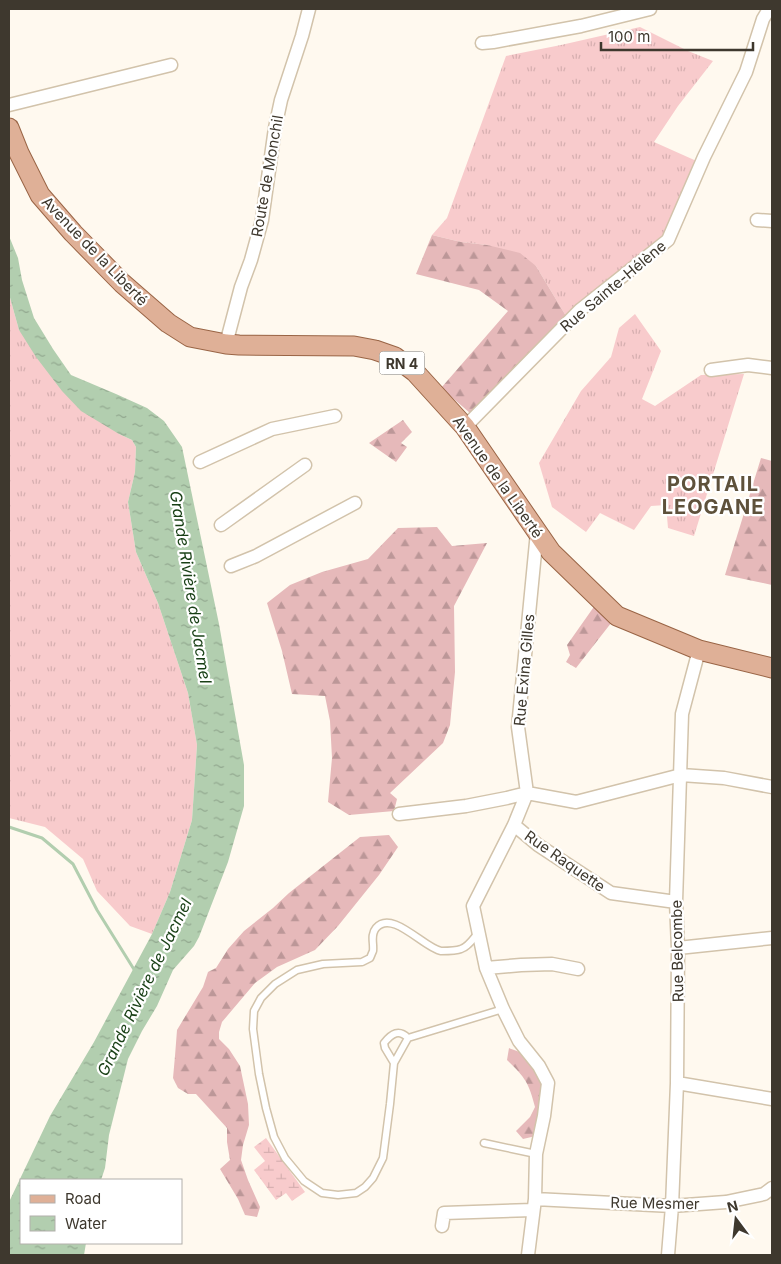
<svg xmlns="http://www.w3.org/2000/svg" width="781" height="1264" font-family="Inter,sans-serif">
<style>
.grass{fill:url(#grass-tufts)}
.forest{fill:url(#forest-firs)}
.wetland{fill:url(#wetland-marsh)}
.water{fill:url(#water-ripples)}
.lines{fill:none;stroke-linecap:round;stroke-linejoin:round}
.stream{stroke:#b2ceaf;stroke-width:3}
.service-casing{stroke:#d2c3ab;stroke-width:9}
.minor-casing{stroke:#d2c3ab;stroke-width:15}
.primary-casing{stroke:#996445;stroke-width:21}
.service{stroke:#fff;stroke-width:6}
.minor{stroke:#fff;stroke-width:12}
.primary{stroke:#dfb097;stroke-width:19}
.labels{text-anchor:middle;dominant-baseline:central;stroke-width:4.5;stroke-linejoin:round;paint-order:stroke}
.shield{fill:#fff;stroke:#78746d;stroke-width:1}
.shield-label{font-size:14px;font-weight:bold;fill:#3e382e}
.street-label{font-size:15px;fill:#3e382e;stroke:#fff}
.water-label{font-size:16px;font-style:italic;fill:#183f15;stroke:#fff}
.district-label{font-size:20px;font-weight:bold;letter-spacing:1px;fill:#5e513b;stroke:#fff}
</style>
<defs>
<pattern id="grass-tufts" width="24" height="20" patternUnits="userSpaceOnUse" patternTransform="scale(1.25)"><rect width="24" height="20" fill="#f8cbcc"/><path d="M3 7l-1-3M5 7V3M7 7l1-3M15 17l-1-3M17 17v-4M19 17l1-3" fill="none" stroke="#d6afb0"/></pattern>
<pattern id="forest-firs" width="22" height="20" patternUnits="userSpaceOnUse" patternTransform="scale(1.25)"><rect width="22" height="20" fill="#e6b9ba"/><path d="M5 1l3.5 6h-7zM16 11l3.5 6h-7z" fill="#bc9798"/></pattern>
<pattern id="wetland-marsh" width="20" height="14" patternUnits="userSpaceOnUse" patternTransform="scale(1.25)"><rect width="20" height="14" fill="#f8cbcc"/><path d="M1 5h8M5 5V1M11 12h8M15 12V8" fill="none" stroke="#d6afb0"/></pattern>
<pattern id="water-ripples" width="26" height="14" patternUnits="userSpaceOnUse" patternTransform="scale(1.25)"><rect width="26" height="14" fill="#b2ceaf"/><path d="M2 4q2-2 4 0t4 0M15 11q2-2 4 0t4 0" fill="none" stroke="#92a88f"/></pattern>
</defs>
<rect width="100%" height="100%" fill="#fff9ef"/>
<path class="grass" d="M640,27L688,51L713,61L678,106L654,142L701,163L665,239L566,316L536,266L487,245L461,242L432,235L447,218L506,56L561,45Z
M9,294L19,330L119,434L132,440L136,447L135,472L128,502L136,552L158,603L188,693L197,745L192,820L170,892L152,934L130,926L97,891L83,859L45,827L9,818Z
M635,314L661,351L642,399L655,406L701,375L744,374L694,536L668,528L666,505L651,506L634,530L600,513L586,532L552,507L539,463L581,391L611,357L619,328Z"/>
<path class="forest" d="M432,235L461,242L487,245L520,253L536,266L566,316L470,413L441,388L508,311L479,290L416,274Z
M403,420L412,432L401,443L407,447L396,462L369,443Z
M761,458L772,461V585L725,575Z
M437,527L452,546L487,543L454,606L455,672L450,725L443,743L390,793L397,799L394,811L349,815L328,802L332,758L330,721L325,696L292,694L282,651L267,603L290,585L322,572L368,559L398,528Z
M598,601L615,618L576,668L566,662L570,655L567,645Z
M389,835L398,847L379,875L338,926L315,950L277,967L255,983L222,1022L219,1032V1039L229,1049L240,1066L248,1104L249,1125L243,1145L241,1160L248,1180L260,1207L257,1217L245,1215L238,1199L220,1169L230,1160L227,1142V1128L196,1094H188L178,1088L173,1078L175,1056L177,1030L203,987L208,972L216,968L228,949L244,931L273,908L289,893L360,837Z
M509,1048C513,1050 517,1050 520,1053C531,1061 545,1087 545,1100C545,1111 541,1124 540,1135L523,1139L516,1131L530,1117L535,1107C529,1083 525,1077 507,1060Z"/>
<path class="wetland" d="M266,1138L305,1192L292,1201L286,1193L276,1200L254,1170L265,1161L254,1147Z"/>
<path class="water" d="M9,236L18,258L22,280L34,318L53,349L71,375L116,394L147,408L164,421L182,447L219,624L244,765V806L228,862L199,937L194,946L173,970L157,1006L142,1031L128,1059L109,1135L105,1168L101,1180H21V1243H86L84,1255H9V1202L50,1116L94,1042L152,934L170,892L192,820L197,745L188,693L158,603L136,552L128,502L135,472L136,447L132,440L119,434L81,411L62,391L36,357L19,330L9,294Z"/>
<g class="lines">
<path class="stream" d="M9,827L42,838L73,864L97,910L135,971"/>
<defs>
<path id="service" d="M478,933C473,939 468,947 461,949C456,951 446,951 441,951C424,948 392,909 376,928C370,935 374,943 373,951C372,953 371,956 370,958L362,962L323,964L297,970L275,984L261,998L254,1011L253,1029L259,1074L266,1108L274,1137L285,1158L304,1181L322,1193L338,1195L356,1193L365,1187L373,1178L383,1158L390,1104L394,1063L408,1038L503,1009
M394,1063L385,1048L384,1043C392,1033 399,1029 408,1038
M484,1143L536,1154"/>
<path id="minor" d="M482,43L493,42L581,26L650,9
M9,105L171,65
M757,220L772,221
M226,344L241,287L251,260L262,220L275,128L281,100L302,36L309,9
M711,370L748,365L772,368
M465,427L580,310L668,240L704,157L746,72L763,19L769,9
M200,462L272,429L335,416
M221,525L305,465
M231,566L256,556L355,503
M399,814L466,806L507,798L527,793L576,802L681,775L724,778L772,787
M514,825L538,845L611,893L676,902
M678,948L772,938
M486,968L521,965L552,964L578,969
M677,1083L772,1099
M535,1199L672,1206L726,1202L764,1194L772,1188
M442,1226L444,1213L533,1210
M528,1255L535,1199L536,1154L544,1116L548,1083L539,1066L519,1041L503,1009L486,968L473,906L514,825L527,793L518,727L537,532
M668,1255L672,1206L677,1083L678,948L676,902L682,714L699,650"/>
<path id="primary" d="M9,128L19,153L40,195L73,233L122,283L168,323L190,337L226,344L239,345L354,346L375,350L395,357L415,372L465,427L551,552L617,616L699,650L772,668"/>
</defs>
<use href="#service" class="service-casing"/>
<use href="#minor" class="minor-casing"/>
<use href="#primary" class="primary-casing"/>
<use href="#service" class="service"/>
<use href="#minor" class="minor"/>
<use href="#primary" class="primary"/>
</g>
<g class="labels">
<rect class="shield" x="379.5" y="351.5" width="45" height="23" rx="4"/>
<g class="shield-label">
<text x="402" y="363">RN 4</text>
</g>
<g class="street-label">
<text transform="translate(267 176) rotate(-80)">Route de Monchil</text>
<text transform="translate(95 251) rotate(46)">Avenue de la Liberté</text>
<text transform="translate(613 286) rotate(-40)">Rue Sainte-Hélène</text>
<text transform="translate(498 477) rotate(55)">Avenue de la Liberté</text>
<text transform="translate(524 670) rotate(-85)">Rue Exina Gilles</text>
<text transform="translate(565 861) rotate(35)">Rue Raquette</text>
<text transform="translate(677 951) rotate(-91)">Rue Belcombe</text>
<text transform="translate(655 1203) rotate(1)">Rue Mesmer</text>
</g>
<g class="water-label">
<text transform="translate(191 587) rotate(81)">Grande Rivière de Jacmel</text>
<text transform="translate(144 987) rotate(-64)">Grande Rivière de Jacmel</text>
</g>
<g class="district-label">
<text x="713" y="484">PORTAIL<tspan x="713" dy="23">LEOGANE</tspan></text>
</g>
</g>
<rect width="781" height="1264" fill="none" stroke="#3e382e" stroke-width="20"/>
<rect x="20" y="1179" width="162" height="65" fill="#ffffff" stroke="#b2afab"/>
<rect x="30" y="1195" width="25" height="8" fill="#dfb097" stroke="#b2afab"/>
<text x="65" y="1204" font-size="15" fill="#3e382e">Road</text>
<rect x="30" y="1216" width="25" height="15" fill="url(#water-ripples)" stroke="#b2afab"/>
<text x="65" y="1229" font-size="15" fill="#3e382e">Water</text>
<g transform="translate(736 1219) rotate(345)" stroke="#ffffff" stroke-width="4" paint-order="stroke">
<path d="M0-4L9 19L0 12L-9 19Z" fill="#3e382e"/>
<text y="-8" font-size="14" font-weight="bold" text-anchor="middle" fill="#3e382e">N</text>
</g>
<path d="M601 42v8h152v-8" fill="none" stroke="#3e382e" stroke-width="2.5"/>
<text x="608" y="42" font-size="15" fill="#3e382e" stroke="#ffffff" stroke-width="4" paint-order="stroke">100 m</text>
</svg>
